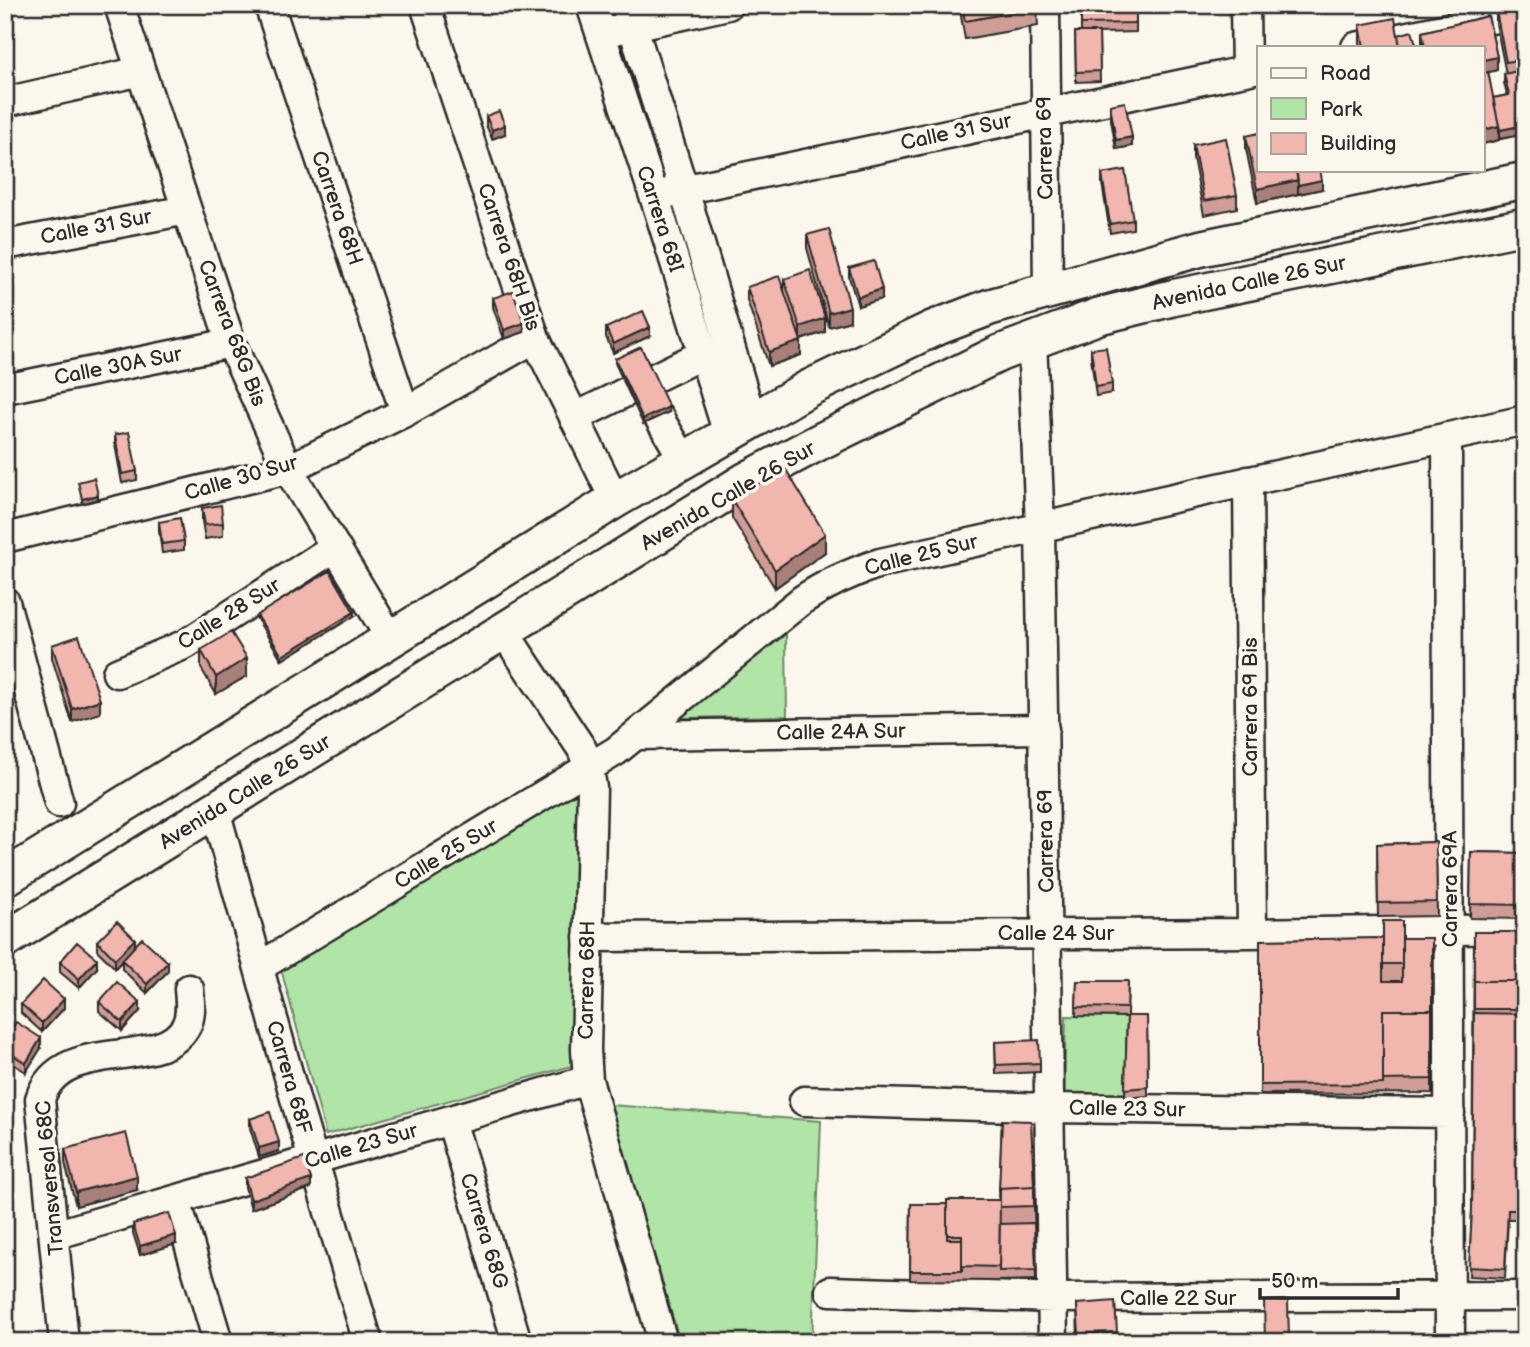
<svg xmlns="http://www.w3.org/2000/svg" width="1530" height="1347" font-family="'Balsamiq Sans',sans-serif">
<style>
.green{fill:#b0e5a7;stroke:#6e8869;stroke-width:2}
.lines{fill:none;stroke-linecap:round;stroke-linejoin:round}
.minor-casing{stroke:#2b2b2b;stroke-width:33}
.major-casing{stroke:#2b2b2b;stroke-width:40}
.minor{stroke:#fbf7ec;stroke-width:28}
.major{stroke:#fbf7ec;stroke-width:35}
.wall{fill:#cf9d96;stroke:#2b2b2b;stroke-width:2}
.shaded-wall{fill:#a97f7a;stroke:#2b2b2b;stroke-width:2}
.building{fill:#f1b6ae;stroke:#2b2b2b;stroke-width:2}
.labels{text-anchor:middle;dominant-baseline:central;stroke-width:7;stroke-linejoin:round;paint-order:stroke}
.street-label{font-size:21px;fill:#2b2b2b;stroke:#fbf7ec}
</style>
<rect width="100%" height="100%" fill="#fbf7ec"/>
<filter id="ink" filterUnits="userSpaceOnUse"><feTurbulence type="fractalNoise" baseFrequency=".0143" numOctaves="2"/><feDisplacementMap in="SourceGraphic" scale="14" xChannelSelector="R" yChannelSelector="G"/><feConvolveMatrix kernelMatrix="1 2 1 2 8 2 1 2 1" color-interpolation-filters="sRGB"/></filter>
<g filter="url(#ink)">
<path class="green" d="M627,39L667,169L658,172L617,42Z
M786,634L787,716L679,718Z
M578,790L575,1065L326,1135L281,969Z
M1066,1016L1127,1017L1125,1098L1064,1097Z
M610,1105L821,1121L812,1342H680Z"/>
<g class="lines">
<defs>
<path id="minor" d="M119,5L231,343L288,469L391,639
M269,5L405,412
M425,5L535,338L615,500
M591,5L659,211L728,434
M626,5L690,210L752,421
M1045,5L1048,290
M1245,5L1246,71
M615,30L728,5
M1356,47L1525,12
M5,102L141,71
M654,196L1259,68
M5,245L187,210
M1032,340L1040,526L1053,1342
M654,378L703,354
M5,389L231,343
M658,416L684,460
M574,418L628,391
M1447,437L1450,1342
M1248,481L1252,933
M5,538L288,469L405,412L535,338
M5,602L59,803
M504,632L582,749L589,768L592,788L586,1050L588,1080L663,1342
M117,673L186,644L335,547
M638,735L1044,729
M215,810L296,1102L368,1342
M588,937L1252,933L1525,929
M259,967L616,751L802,600C827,583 852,572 880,563L1525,420
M804,1101L1049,1108L1450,1113
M451,1120L517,1342
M176,1200L218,1342
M54,1235L588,1080
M830,1291L1053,1298L1525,1296
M64,1342L40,1099C61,1033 161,1073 186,1026C192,1015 190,1002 189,989"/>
<path id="major" d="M5,878L615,500L809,388L932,329L990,307L1202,248L1525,180
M5,940L745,481L819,442L1000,353L1099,316L1172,298L1525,226"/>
</defs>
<use href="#minor" class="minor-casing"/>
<use href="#major" class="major-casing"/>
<use href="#minor" class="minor"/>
<use href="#major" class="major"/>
</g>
<path class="wall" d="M959,5H1037L1038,26L965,39Z
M1081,5H1136V32L1099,33L1100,81L1076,82L1075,32H1081Z
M1525,7V73H1522L1525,83V134L1500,139L1499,133V140L1483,144V47H1422V32L1488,16L1497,57V70L1488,72L1493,100V98L1507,95L1504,83V74H1506L1496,24V11Z
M1360,25L1398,35L1417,47H1360Z
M1110,105L1132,146L1116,149L1110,114Z
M486,116L505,134L492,139L486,125Z
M1246,136L1322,189L1257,203L1246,149Z
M1193,145L1237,195V208L1204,215L1193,158Z
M1102,174L1133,220V229L1110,233L1102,183Z
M807,235L850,321L829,327L807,248Z
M849,268L882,299L858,306L849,277Z
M784,279L825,332L801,340V355L769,366L747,300V287L784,291Z
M493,298L524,332L504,339L493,307Z
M606,328L650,336L613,353L606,337Z
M1091,349L1112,384V393L1096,396L1091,358Z
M615,359L669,412L643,424L615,363Z
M115,435L137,471V480L122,483L115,444Z
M732,500L825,552L775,588L732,518Z
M202,508L223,523V536L205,539L202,521Z
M159,522L184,541V550L162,553L159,531Z
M257,615L354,616L282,660L257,619Z
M52,645L100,713L72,722L52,658Z
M201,650L247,676L216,694L201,668Z
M1436,842L1437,916L1378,917L1377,844Z
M1471,852L1525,853V919L1470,918Z
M1474,932L1525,938V1219H1508L1505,1278L1469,1276L1472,1210Z
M1402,938L1432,1010V1093L1260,1094V940Z
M97,941L135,946L168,971L147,993L122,969V961L115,968L97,950Z
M60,962L97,968L79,988L60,972Z
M1077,981H1128L1127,1016H1147L1148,1096L1125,1098L1127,1017L1076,1016Z
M99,1002L140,1011L122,1031L99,1011Z
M21,1004L64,1008L42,1032L21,1013Z
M5,1039L41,1048L26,1072L5,1059Z
M995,1042L1040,1063V1072L996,1074Z
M250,1119L279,1151L259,1157L250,1128Z
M1002,1120L1034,1206L1036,1280L999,1281L910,1280L911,1204H947L999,1200Z
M65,1149L137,1190L76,1206L65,1163Z
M245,1178L311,1188L251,1209L245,1187Z
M1525,1220V1275L1518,1274V1265Z
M133,1224L176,1244L140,1255L133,1233Z
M1077,1304L1117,1332V1341L1078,1342Z"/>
<path class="shaded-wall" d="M1497,57V70L1483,74V60Z
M505,125V134L492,139V130Z
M1525,125V134L1500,139V130Z
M1499,126V140L1483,144V130Z
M1132,137V146L1116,149V140Z
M1298,180V194L1257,203V189Z
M1322,180V189L1298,194V185Z
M882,289V299L858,306V297Z
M850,307V321L829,327V313Z
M825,318V332L800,340V327Z
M524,323V332L504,339V330Z
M650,327V336L613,353V344Z
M801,341V355L769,366V352Z
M669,407V412L643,424V419Z
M98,495V499L82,504V499Z
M825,534V552L775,588V570Z
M354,612V616L282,660V656Z
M247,658V676L216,694V677Z
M100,700V713L72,722V709Z
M135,939V948L115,968V959Z
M97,959V968L79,988V979Z
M168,962V971L147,993V984Z
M64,999V1008L42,1032V1023Z
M140,1002V1011L122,1031V1022Z
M41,1038V1048L26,1072V1063Z
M279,1142V1151L259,1157V1148Z
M137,1176V1190L76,1206V1192Z
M311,1179V1188L251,1209V1200Z
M176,1235V1244L140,1255V1246Z"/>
<path class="building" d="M962,5H1037L1038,8L965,21Z
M1081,5H1136V23L1081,24Z
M1525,7V59L1506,62L1496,11Z
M1488,16L1497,57L1483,60V47H1425L1422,32Z
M1395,18L1400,47H1364L1360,25Z
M1412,31L1417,47H1400L1398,35Z
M1075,32H1099L1100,71L1076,72Z
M1522,70L1525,83V125L1500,130L1493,98L1509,95L1504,74Z
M1488,72L1499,126L1483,130V73Z
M1125,102L1132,137L1116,140L1110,105Z
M499,111L505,125L492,130L486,116Z
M1259,133V170H1296L1298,180L1257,189L1246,136Z
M1226,138L1237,195L1204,201L1193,145Z
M1125,170L1133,220L1110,224L1102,174Z
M1296,170H1320L1322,180L1298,185Z
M829,229L850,307L829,313L807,235Z
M874,261L882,289L858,297L849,268Z
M810,270L825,318L800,327L784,279Z
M779,276L801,341L769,352L747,287Z
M513,291L524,323L504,330L493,298Z
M643,311L650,327L613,344L606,328Z
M641,347L669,407L643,419L615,359Z
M1106,347L1112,384L1096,387L1091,349Z
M129,432L137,471L122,474L115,435Z
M785,468L825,534L775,570L732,500Z
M94,478L98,495L82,499L78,482Z
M221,505L223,523L205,525L202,508Z
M180,518L184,541L162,544L159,522Z
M330,571L354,612L282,656L257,615Z
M231,632L247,658L216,677L201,650Z
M79,636L100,700L72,709L52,645Z
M1436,842L1437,902L1378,903L1377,844Z
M1471,852L1525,853V905L1470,904Z
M117,921L135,939L115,959L97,941Z
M1383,921H1402V964H1383Z
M1474,932H1518V938H1525V981H1474Z
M142,938L168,962L147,984L122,960Z
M1383,938V981H1402V938H1432V1010H1383V1084L1260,1085V940Z
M77,942L97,959L79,979L60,962Z
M43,980L64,999L42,1023L21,1004Z
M1077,981H1128L1127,1008L1076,1007Z
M1474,981H1525V1009H1474Z
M117,982L140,1002L122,1022L99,1002Z
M1383,1010H1432V1079L1383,1080Z
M1474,1013L1525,1014V1210H1508L1505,1269L1469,1267L1472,1210Z
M1127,1016H1147L1148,1087L1125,1089Z
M16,1022L41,1038L26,1063L5,1050V1039Z
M1039,1040L1040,1063L996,1065L995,1042Z
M270,1112L279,1142L259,1148L250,1119Z
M1002,1120L1031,1121L1034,1186L1000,1188L999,1191Z
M126,1133L137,1176L76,1192L65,1149Z
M304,1158L311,1179L251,1200L245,1178Z
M1034,1186V1206L1000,1207V1188Z
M947,1200H1000L999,1267L962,1266V1235H947Z
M911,1204H947V1239H962V1271H910Z
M169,1213L176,1235L140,1246L133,1224Z
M1521,1220H1525V1266L1518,1265Z
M1034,1223L1036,1270L999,1271L1000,1224Z
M1288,1300L1289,1342H1265L1264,1301Z
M1115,1301L1117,1332L1079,1334L1077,1304Z"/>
</g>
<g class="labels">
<g class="street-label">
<text transform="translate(956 132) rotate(-12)">Calle 31 Sur</text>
<text transform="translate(1045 148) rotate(-91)">Carrera 69</text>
<text transform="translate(337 208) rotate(71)">Carrera 68H</text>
<text transform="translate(660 219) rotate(72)">Carrera 68I</text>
<text transform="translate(96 227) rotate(-11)">Calle 31 Sur</text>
<text transform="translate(509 257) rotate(71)">Carrera 68H Bis</text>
<text transform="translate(1249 283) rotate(-12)">Avenida Calle 26 Sur</text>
<text transform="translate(232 333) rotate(69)">Carrera 68G Bis</text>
<text transform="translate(118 366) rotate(-11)">Calle 30A Sur</text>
<text transform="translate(241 478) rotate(-16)">Calle 30 Sur</text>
<text transform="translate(728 496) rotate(-30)">Avenida Calle 26 Sur</text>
<text transform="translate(921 555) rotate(-14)">Calle 25 Sur</text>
<text transform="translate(229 614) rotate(-32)">Calle 28 Sur</text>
<text transform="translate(1250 707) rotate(-90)">Carrera 69 Bis</text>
<text transform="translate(841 732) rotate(-1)">Calle 24A Sur</text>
<text transform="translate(245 792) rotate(-32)">Avenida Calle 26 Sur</text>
<text transform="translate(1046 841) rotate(-91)">Carrera 69</text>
<text transform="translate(446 854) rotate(-31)">Calle 25 Sur</text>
<text transform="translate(1450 889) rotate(-90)">Carrera 69A</text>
<text x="1056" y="933">Calle 24 Sur</text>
<text transform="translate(587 980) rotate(-89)">Carrera 68H</text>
<text transform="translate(289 1077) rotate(74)">Carrera 68F</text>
<text transform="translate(1127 1109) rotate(1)">Calle 23 Sur</text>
<text transform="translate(361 1146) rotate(-16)">Calle 23 Sur</text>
<text transform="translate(50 1178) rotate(-95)">Transversal 68C</text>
<text transform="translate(484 1231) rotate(73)">Carrera 68G</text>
<text x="1178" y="1298">Calle 22 Sur</text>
</g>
</g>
<rect width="1530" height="1347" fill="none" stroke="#fbf7ec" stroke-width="28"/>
<rect x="14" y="14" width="1502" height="1319" fill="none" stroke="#2b2b2b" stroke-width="2.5" filter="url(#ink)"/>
<rect x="1257" y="46" width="228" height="126" fill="#fbf7ec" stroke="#a8a59f" stroke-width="2"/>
<rect x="1271" y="68" width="35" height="10" fill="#fbf7ec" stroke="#a8a59f" stroke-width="2"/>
<text x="1320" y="80" font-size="21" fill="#2b2b2b">Road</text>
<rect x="1271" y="98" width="35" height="21" fill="#b0e5a7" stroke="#a8a59f" stroke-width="2"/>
<text x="1320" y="116" font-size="21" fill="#2b2b2b">Park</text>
<rect x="1271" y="133" width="35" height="21" fill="#f1b6ae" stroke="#a8a59f" stroke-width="2"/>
<text x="1320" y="150" font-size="21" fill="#2b2b2b">Building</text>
<path d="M1260 1288v10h138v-10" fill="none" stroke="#2b2b2b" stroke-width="3.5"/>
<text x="1271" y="1288" font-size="21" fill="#2b2b2b" stroke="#fbf7ec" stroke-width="5" paint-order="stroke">50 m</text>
</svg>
